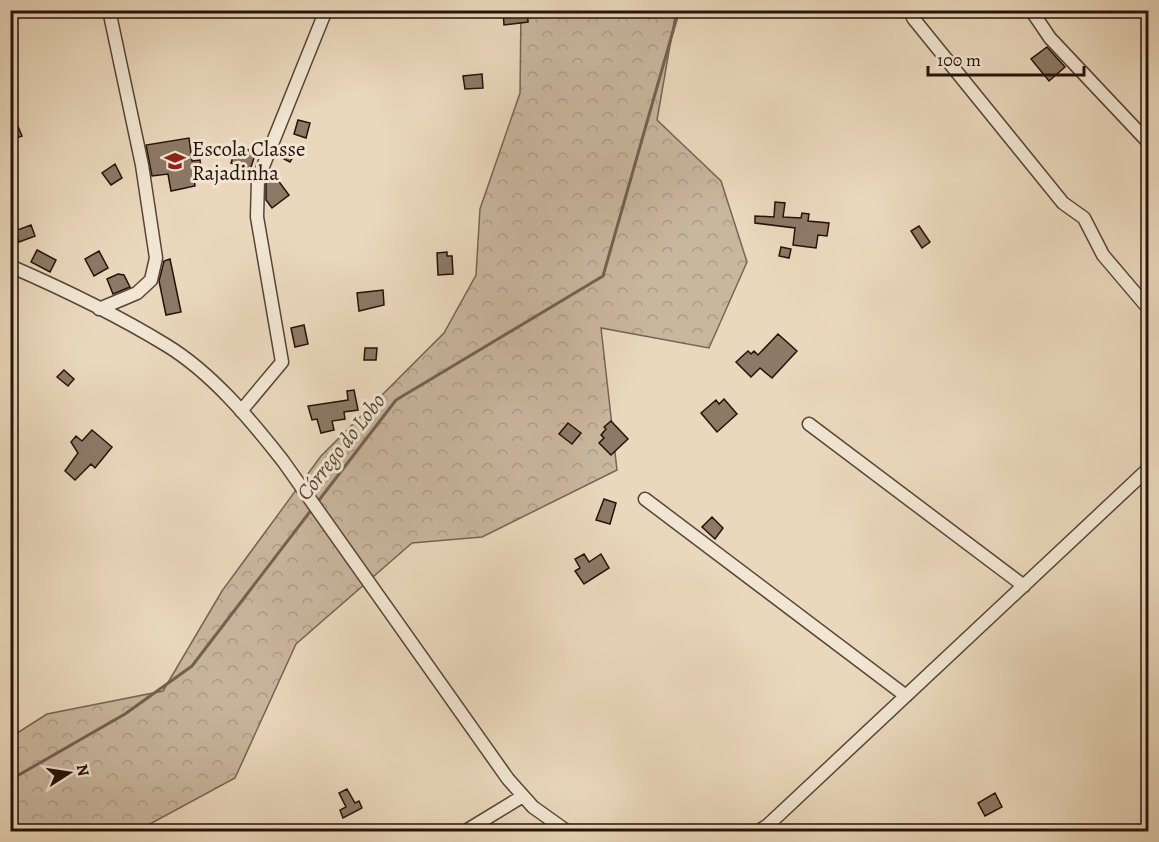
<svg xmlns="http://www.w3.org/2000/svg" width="1159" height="842" font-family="Alegreya,serif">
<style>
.forest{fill:url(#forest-crowns);stroke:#786454;stroke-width:1.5}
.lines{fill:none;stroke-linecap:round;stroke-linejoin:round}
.stream{stroke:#746150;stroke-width:3}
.building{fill:#8c7966;stroke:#271209;stroke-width:1.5}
.minor-casing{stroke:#584436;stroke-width:15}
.minor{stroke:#f1e6d3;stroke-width:12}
.labels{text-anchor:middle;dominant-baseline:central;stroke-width:6;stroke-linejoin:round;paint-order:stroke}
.poi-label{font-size:21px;fill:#271209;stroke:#f1e6d3;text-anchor:start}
.water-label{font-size:22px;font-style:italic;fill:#5b4638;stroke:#f1e6d3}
</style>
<defs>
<pattern id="forest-crowns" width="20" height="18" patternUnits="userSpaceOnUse" patternTransform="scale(1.5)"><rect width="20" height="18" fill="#c9b69e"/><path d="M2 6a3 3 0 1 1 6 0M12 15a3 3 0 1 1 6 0" fill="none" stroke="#ad9b87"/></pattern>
</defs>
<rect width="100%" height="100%" fill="#ead8bc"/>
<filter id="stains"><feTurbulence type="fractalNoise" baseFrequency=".00333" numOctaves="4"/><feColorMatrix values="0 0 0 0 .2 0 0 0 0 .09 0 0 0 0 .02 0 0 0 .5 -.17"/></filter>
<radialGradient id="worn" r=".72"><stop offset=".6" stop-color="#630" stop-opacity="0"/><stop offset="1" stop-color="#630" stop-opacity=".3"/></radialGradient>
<path class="forest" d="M521,11H676L657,120L721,181L747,262L709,348L601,328L617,470L482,537L412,543L296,644L235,778L137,831L11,832V737L47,714L163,691L222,591L321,456L444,333L476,275L480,209L520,93Z"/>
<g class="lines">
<path class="stream" d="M316,504L396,400L603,276L679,10
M10,780L125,714L192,666L312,509"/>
</g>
<path class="building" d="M503,10H527L528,22L504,25Z
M1047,47L1065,67L1049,81L1031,59Z
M482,74L483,88L465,89L463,76Z
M10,107L22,136L10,140Z
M298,120L310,123L306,138L294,134Z
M189,138L192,161L200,160L201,168L193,169L195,186L171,191L168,174L152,176L146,145Z
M237,146L256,152L250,170L231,163Z
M282,148L294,155L290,162L278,156Z
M115,164L122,178L111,185L102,173Z
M274,175L289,195L272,208L266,200V181Z
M775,202L785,203L783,217L801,218L802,213L809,214L808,221L829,223L827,236L818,235L816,248L793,245L795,228L755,223V216L774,217Z
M31,225L35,236L19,242L15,231Z
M919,226L930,242L922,248L911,231Z
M781,247L791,249L789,258L779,256Z
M37,250L56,260L50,272L31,262Z
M99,251L108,268L94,276L85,259Z
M447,252V256H452L453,274L438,275L437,253Z
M170,259L181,312L166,315L159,281L164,261Z
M118,274L124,275L130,287L113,294L107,279Z
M383,290L384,305L359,311L357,293Z
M304,325L308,344L295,347L291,328Z
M778,334L797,351L772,378L760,368L751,377L736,362L748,351L751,354L754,351L758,355Z
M365,348H377L376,360H364Z
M64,370L74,379L68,386L57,377Z
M354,390L358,410L344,412L345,419L332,421L334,430L321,433L317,419L312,420L308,406L348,400L347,391Z
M724,399L737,414L717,432L701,413L716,400L719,404Z
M611,421L628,439L611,455L599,443L604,438L601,435L606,429L604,427Z
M568,423L581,433L572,444L559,434Z
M92,430L112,447L95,468L91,464L75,480L65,471L78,453L71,442L76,436L82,441Z
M604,499L616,503L610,524L596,520Z
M712,517L723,528L715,539L702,527Z
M584,554L589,562L601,554L609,568L584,584L575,571L580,568L575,559Z
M347,789L355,803L359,801L362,808L343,818L340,810L346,807L339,793Z
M995,793L1002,807L985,816L978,803Z"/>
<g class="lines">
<defs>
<path id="minor" d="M1031,10L1050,38L1148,142
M1147,10L1148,13
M913,18L1063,203L1084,218L1103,255L1148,308
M10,266C63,289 117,315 166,345C212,373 250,419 283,461L508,779L533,807L568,832
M99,309L137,293L151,280L156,258L142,165L109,10
M241,411L282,362L257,217L258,179L326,10
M809,424L1024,586
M645,499L906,696
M464,832L523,796
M757,832L768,825L1148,469"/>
</defs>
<use href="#minor" class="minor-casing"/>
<use href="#minor" class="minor"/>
</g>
<defs>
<symbol id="school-bare" viewBox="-9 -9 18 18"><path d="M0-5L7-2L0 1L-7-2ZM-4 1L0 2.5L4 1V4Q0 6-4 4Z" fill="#8f2418" stroke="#f1e6d3" stroke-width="2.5" paint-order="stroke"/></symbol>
</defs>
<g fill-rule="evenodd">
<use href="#school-bare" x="160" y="146" width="30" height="30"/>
</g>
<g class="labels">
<g class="poi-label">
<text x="192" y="149">Escola Classe<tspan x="192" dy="24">Rajadinha</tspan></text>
</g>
<g class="water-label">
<text transform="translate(341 447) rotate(-52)">Córrego do Lobo</text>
</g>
</g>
<rect width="1159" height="842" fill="none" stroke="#ead8bc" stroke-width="36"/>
<rect x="12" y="12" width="1135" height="818" fill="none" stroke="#271209" stroke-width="3"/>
<rect x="18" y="18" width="1123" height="806" fill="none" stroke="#271209" stroke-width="1.5"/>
<g transform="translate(69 773) rotate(78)" stroke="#f1e6d3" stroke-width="4.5" paint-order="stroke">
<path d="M0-4.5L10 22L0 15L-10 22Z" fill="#271209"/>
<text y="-9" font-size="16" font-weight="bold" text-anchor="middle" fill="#271209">N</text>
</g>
<path d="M928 66v9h156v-9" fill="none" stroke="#271209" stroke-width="3"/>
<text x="937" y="66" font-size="18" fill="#271209" stroke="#f1e6d3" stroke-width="4.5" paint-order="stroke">100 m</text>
<rect width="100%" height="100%" filter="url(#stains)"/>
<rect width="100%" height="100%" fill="url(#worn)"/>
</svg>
